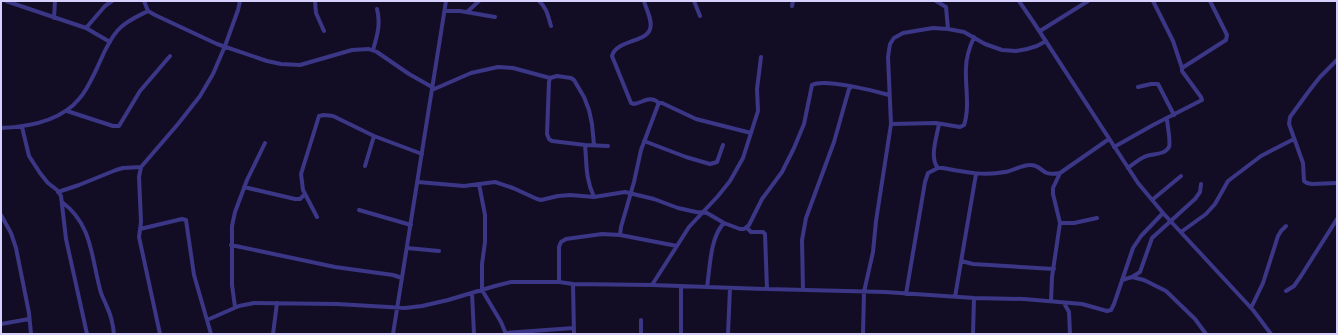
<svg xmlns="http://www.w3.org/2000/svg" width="1338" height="335" font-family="'DejaVu Sans',sans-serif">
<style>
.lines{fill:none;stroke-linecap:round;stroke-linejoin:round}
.minor{stroke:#3b3686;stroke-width:4}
</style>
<rect width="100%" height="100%" fill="#120d25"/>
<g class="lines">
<path class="minor" d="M6,1L86,28L110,42
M144,1L148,11L155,15L217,44L267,61L281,64L300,65L352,50L369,49L377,52L409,74L432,87
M315,1L316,13L324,31
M539,1C547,8 548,16 551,26
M644,1C646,9 653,21 650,29C647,42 616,40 612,56L631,103L634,104C644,102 650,95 659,103H662L696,119L751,133
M694,1L700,16
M936,1L946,7L948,29
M1019,1L1034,23L1138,183L1163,213L1253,310L1271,334
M792,6L793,1
M445,11H460L495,17
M467,12L479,1
M54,18L55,1
M86,28L105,6L112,1
M1040,31L1088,1
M373,50C377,36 381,24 377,9
M1337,60L1320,77L1309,91L1290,117L1289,124L1303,163L1304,181L1307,183L1312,184L1337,183
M1182,68L1226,40L1227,35L1210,1
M550,78L549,82L547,134L549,139L552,141L585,145L608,146
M1138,87L1151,84H1158L1174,115
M432,90L471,73L498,67L513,68L550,78L557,76L571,78L574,80L584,97L589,110L592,124L594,145
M67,111L113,126H119L140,91L170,56
M891,124L936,123L960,127L964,125C970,108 965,85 966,68C966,58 970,46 974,37
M22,127L29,156L40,173L48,183L57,190L61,196L66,239L87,334
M1,128C28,127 60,122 79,99C87,90 92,78 97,68C103,55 108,41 118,30C126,21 138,16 148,11
M644,141L686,157L710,164L717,162L723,145
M585,145C587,165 585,177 594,197
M1114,147L1153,125L1202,100L1201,97L1182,71V68L1173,41L1153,1
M365,166L374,136
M938,168C929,158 937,136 939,124
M1128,168C1133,164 1138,160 1144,157C1151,153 1164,156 1169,147C1171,141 1167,125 1167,118
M418,182L464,186L495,182L513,188L537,199L541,200L558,196L570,195L594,197L625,192L654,199L678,208L696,212L707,213L724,223L740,229H744L749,225L762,199L782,172L794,148L804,124L812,85C824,78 875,91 889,95
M479,184L485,215V242L482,264V290L501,322L506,334
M244,187L295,199H300L305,194
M58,192L79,185L116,170L123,168L141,167
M1152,200L1181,176
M62,202C93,225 91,258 101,293C103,298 105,302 107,307C111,315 113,325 114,334
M359,210L411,225
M1,215L11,233L16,248L29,313L31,334
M317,217L303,190L301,174L319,116L324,115L333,116L374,136L422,154
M1060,223H1074L1097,218
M747,228L751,232H763L765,234L767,289
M140,229L182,219L186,220L194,275L211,334
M1181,232L1206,214L1215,204L1228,181L1261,156L1294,139
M620,235L621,227L634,182L641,150L658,105L659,103
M231,245L335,267L393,275L402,278
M407,248L439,251
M961,261L973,264L1054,269
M1132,277L1144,280L1166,291L1195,319L1206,334
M1122,280L1132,277L1140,272L1152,238L1195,199L1200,192L1201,184
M559,282V247L561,242L566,239L602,234L620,235L677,246
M573,284L574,334
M652,285L689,227L718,196L730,181L743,158L758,111L757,89L761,57
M681,286V334
M707,287C710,268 710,237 724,223
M803,290L802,240L806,218L834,142L849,89L851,87
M1286,291L1294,286L1301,276L1337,219
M472,293L474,334
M906,294L925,182L928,173L938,168H943C964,172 983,176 1005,172C1012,171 1024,164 1031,165C1043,165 1040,177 1060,173L1109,139
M955,297L976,174
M1051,301L1052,277L1060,223L1053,194V188L1060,173
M1064,303L1069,312L1070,334
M235,307L232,285V226L235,212L247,180L265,143
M1251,308L1263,283L1278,236L1281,231L1286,226
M207,320L239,306L254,303L337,304L405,308L422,306L448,300L495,286L511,282H559L573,284L652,285L767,289L885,292L974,298L1024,299L1082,304L1107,311L1111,310L1114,304L1133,248L1141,236L1163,213
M1,324L29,319
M506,333L574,328
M160,334L139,237L141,222L139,177L141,167L178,124L200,96L213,74L225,46L238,10L240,1
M273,334L277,303
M393,334L446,1
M641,334V320
M728,334L730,288
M863,334L864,292L873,252L876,221L891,124L888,57L890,44L894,38L903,33L933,28L948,29L964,32L985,44L1002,50L1016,51L1027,49L1037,46L1046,41
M973,334L974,298"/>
</g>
<rect width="1338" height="335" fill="none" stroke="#d7d1ff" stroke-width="4"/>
</svg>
